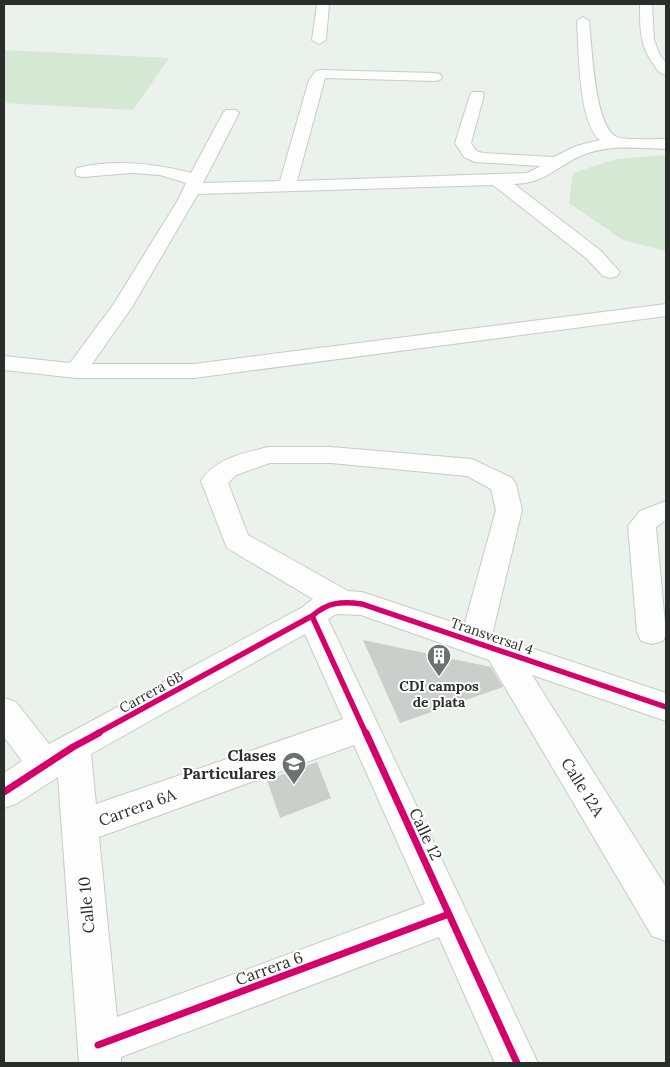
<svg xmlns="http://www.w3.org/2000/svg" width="670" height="1067" font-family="Lora,serif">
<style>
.green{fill:#d4e8d3}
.building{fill:#cbcfcb}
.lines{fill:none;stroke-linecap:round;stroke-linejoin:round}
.minor-casing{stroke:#c7ccc7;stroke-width:2}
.minor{fill:#fcfdfc;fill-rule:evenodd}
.cycleway-far1-casing{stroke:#fff;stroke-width:9}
.cycleway-casing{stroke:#fff;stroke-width:10}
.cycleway-far1{stroke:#d6006c;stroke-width:5.5}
.cycleway{stroke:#d6006c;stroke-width:7}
.labels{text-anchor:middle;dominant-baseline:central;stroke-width:4;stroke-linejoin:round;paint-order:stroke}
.street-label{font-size:14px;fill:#2a2e2a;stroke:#fff}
.poi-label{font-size:14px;font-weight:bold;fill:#2a2e2a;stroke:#fff}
.near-poi-label{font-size:16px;font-weight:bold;fill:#2a2e2a;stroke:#fff;text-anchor:end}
.near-street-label{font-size:16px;fill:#2a2e2a;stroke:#fff}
</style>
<rect width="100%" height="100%" fill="#ebf1eb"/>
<path class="green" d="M4,50L169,58L133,110L4,103Z
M666,155V251L623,240L569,203L573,173L616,159Z"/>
<path class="building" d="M363,640L491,667L503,687L400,723Z
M317,762L331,798L280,818L267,780Z"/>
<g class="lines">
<defs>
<path id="minor" d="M317,4H329L326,40L319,44L312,40Z
M640,4H652L654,40L660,55L666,63V75C659,74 656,68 652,62C639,44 640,25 640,4Z
M583,17L589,21C592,45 594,127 617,137C622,140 657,139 666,139V149C641,148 613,145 588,153C558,163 549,183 514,184L600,250L620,272L617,276L610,278L603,276L586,258L493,185L198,194L132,307L92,364H194L666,304V316L194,378H76L4,370V356L70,363L113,305L178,200L186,183L160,175L131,173L83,177L77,176L75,172L77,168C114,159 154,163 191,173L223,113L226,110H236L239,113L203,183L280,181L309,80L316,71L321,70L435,73L440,74L442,77L440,80L435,81L325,78L297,181L527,173L541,166L475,162L464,157L455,143L470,95L472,92H482L484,95L471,143L476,151L483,153L554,157L576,146L600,140C578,122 579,50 577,21Z
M268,447H331L472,459L512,478L516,484L522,510L492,635L666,693V721L532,675L666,887V941L652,936L489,660L361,615L336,614L328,619L538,1063H495L439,937L121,1057V1063H79L58,777L16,804L4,808V773L22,761L4,737V698L16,702L49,744L301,608L313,599L227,548L201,481C214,459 244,453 268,447ZM270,463H331L467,476L491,489L496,510L464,626L362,592L348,591L248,535L228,483L236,475ZM305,634L343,719L96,804L91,754ZM354,745L425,904L117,1017L99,837Z
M666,501V520L656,527L666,634L663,641L652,644L641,641L637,632L628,526L640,511Z"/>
</defs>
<use href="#minor" class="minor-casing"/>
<use href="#minor" class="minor"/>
<defs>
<path id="cycleway-far1" d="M312,616L366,734
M96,734L312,616C328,602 342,601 362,604L666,707"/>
<path id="cycleway" d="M366,733L517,1063
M4,792L73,747L99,733
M98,1045L449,914"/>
</defs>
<use href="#cycleway-far1" class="cycleway-far1-casing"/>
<use href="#cycleway" class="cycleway-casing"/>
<use href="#cycleway-far1" class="cycleway-far1"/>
<use href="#cycleway" class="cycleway"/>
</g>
<defs>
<symbol id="building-pin" viewBox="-11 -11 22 30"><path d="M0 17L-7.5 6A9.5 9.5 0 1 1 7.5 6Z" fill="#6e726e" stroke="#fff"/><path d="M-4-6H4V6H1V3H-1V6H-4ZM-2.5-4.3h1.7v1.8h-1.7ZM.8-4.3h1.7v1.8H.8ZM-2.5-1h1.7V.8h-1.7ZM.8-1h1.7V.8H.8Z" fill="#fff"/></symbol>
<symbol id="school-pin" viewBox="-11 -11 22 30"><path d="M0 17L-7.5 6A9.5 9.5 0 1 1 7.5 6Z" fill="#6e726e" stroke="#fff"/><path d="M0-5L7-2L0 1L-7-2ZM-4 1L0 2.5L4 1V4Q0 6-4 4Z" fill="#fff"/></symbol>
</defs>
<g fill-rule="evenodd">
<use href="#building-pin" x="425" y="642" width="28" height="38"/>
<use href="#school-pin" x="280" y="750" width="28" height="38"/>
</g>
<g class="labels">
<g class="street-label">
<text transform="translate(492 636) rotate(19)">Transversal 4</text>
<text transform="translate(151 692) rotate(-29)">Carrera 6B</text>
</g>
<g class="poi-label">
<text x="439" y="686">CDI campos<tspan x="439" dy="16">de plata</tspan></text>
</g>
<g class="near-poi-label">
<text x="276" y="755">Clases<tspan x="276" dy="18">Particulares</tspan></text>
</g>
<g class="near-street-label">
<text transform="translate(583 787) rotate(58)">Calle 12A</text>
<text transform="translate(137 807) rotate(-20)">Carrera 6A</text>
<text transform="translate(426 834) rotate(65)">Calle 12</text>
<text transform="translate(86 905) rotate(-95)">Calle 10</text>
<text transform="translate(269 968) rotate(-20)">Carrera 6</text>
</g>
</g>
<rect width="670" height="1067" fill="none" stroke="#2a2e2a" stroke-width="10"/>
</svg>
